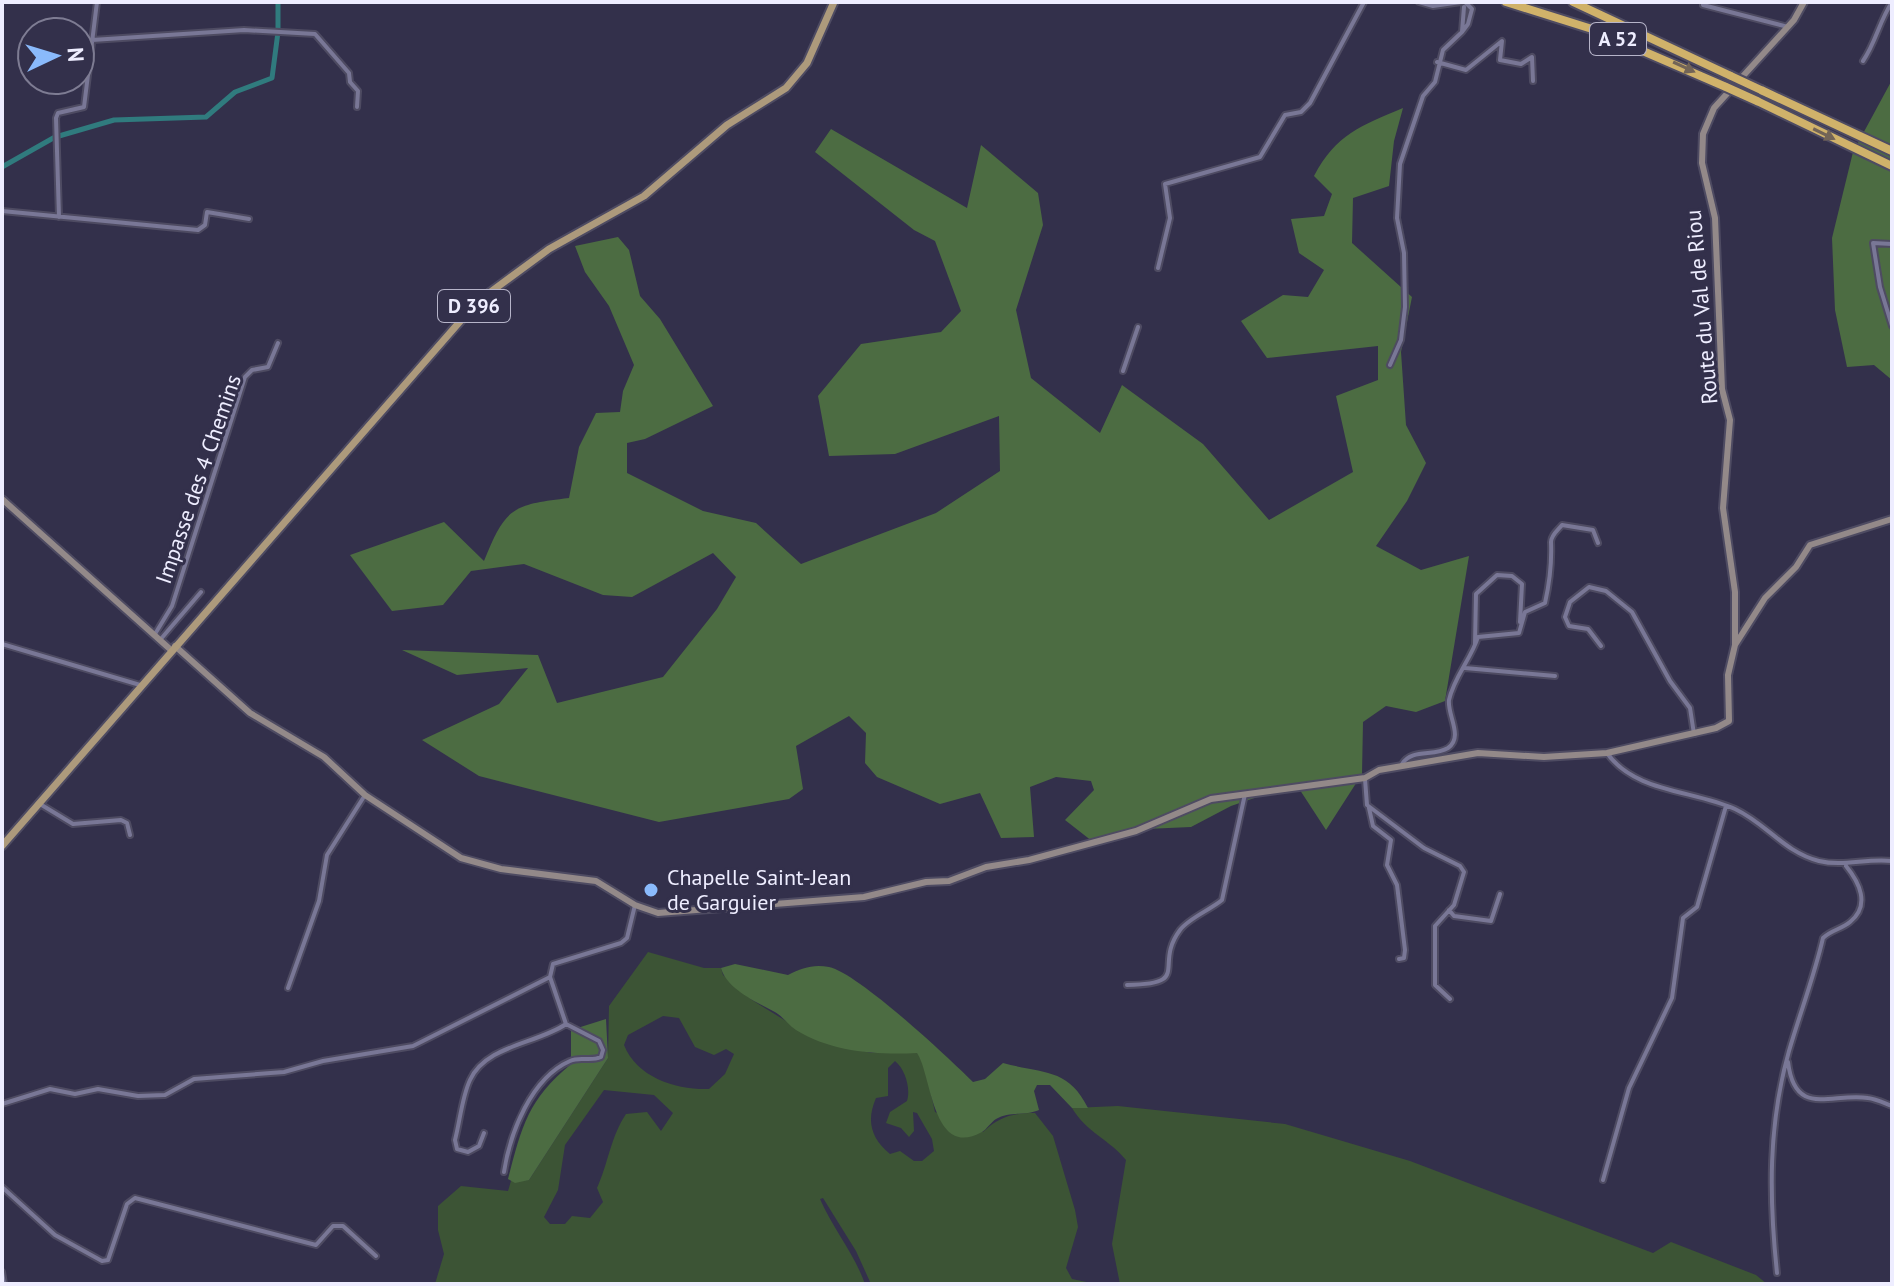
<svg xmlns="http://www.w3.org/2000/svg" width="1894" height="1286" font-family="'PT Sans',sans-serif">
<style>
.green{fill:#3c5435;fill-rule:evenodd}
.forest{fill:#4c6c42}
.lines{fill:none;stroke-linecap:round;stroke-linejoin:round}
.canal{stroke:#307b7e;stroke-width:5}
.street-casing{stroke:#4e4b62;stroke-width:8}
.secondary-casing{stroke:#4e4b62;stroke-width:10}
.primary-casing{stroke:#4e4b62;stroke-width:11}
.highway-casing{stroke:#4e4b62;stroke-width:12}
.street{stroke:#797796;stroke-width:4}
.secondary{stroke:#938989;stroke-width:6}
.primary{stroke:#ad9a7c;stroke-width:7}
.highway{stroke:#d0b26a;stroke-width:8}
.highway-bridge-casing{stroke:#4e4b62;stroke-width:12;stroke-linecap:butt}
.highway-bridge{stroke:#d0b26a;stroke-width:8}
.oneway{fill:#726457}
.poi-dot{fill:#8abafc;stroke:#33304b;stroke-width:3}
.labels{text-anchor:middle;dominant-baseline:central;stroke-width:6;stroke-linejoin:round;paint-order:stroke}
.shield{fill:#33304b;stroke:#b6b4c9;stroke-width:2}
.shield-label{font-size:20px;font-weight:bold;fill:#eeedff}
.street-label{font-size:22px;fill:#eeedff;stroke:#33304b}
.poi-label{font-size:22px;fill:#eeedff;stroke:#33304b;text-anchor:start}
</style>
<rect width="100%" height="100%" fill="#33304b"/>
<path class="green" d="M648,952L704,968H721L723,975L752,1000L815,1039L871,1053L917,1052L924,1063L935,1112L983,1132C999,1117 1012,1113 1035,1113L1053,1136L1075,1210L1078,1227L1066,1268L1072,1279L1096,1284H871L856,1251L823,1198L820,1199C833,1229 854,1253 865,1284H435L444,1254L438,1230V1206L461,1186L508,1191L511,1181L529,1180L608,1058L609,1006ZM663,1016L679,1018L695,1047L714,1055L726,1049L734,1054L725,1074L709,1089C677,1090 637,1078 624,1045L628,1035ZM895,1061C905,1069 911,1088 907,1101L890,1112L886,1123L901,1128L909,1137L914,1131L913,1112L917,1113L932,1139L934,1151L922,1161H914L900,1151L890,1154C871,1138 866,1121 876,1098L888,1096V1068ZM604,1090L654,1095L673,1113L661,1131L647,1112L626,1114C611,1136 608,1164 597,1188L603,1202L590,1218L572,1216L565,1224H550L544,1217L558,1190L565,1145Z
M1118,1106L1285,1124L1410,1161L1653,1253L1671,1242L1756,1275L1767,1284H1120L1112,1244L1126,1160C1110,1140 1086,1132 1072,1108Z"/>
<path class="forest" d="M1892,80V380L1874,365L1847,367L1835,310L1832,238L1853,152Z
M1403,108L1394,141L1389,186L1353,198L1352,243L1412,297L1401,352L1406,425L1426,463L1407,501L1376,546L1421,570L1469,556L1445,701L1416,712L1386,706L1363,722L1362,774L1326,830L1296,784L1231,806L1191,827L1146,829L1097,845L1065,820L1094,790L1091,781L1056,777L1030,787L1034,837L1001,838L980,793L940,804L877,777L865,763L866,733L849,716L796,746L803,789L789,799L659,822L479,776L422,740L499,704L528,668L457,675L402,650L538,655L557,703L663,677L717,609L736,577L713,553L632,597L603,595L524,564L471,571L443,605L392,611L350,555L444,522L484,561C506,506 513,505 569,498L579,447L596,413L620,412L623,391L634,365L609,306L585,272L575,246L618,237L629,250L640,296L660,319L713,406L645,439L627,443V473L703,511L756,523L801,564L936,513L1000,471L999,416L895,454L829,456L818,396L861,344L941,332L961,311L935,241L914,230L815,152L831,129L967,208L981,145L1038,193L1043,225L1016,310L1031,378L1100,433L1122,385L1203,444L1269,520L1353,472L1336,396L1378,380V346L1267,358L1241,321L1283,295L1308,297L1324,270L1299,253L1291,219L1324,216L1332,194L1314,176C1336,134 1361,126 1403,108Z
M735,964L788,975C802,968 813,964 829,967C858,973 949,1058 973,1082L985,1079L1003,1063C1042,1074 1068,1067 1088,1108H1072L1050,1085H1037L1034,1091L1039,1110C1026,1116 1009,1111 996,1119C991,1122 987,1129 982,1132C932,1160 932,1075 917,1053C877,1055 831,1052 796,1030C787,1024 783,1016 773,1011C756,1002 726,988 721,968Z
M606,1019L608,1058L529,1180L515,1183L508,1179C522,1125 528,1100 571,1064V1030Z"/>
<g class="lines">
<path class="canal" d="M278,29V2
M59,136L114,120L206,117L235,92L272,78L278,32
M2,167L55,137"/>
<defs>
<path id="street" d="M1419,2L1433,6L1461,2
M1703,2V5L1788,27
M1462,32L1468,24L1472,9L1465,2
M92,40L244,30L315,34L349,73L350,82L358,91L357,107
M1863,61C1876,42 1879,22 1892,2
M1437,62L1466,70L1502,41L1500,60L1521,64L1532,57L1533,81
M2,211L198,230L205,225L207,212L249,219
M59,217L56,118L58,113L84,107L97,2
M1892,244L1873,243L1880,287L1892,326
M1158,268L1170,218L1165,184L1260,157L1285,115L1301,112L1310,103L1364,2
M1390,365L1401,340L1405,307L1404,253L1397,218L1400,164L1423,96L1435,82L1443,50L1462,32L1464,7
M1123,371L1138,327
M155,634L172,606L245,377L252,370L268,367L278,343
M160,640L201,592
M2,644L140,685
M1475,644L1476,594L1497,575L1512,576L1522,584L1520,622
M1601,646L1588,629L1569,626L1565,617L1570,602L1589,587L1606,591L1632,612L1670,681L1690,708L1694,734
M1465,668L1555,676
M1607,753C1635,793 1694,790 1735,809C1767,824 1784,852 1819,861C1844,867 1866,858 1892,861
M1402,764C1412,748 1434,757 1448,748C1464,737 1447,715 1449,700C1454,677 1471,659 1478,637L1519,633L1525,612L1545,603C1550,581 1552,564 1551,542C1551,535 1558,530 1562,525L1593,530L1598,543
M1365,779L1367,805L1424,848L1460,866L1464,872L1454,905L1435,926V985L1450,999
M40,804L73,824L121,820L127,823L130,835
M1369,808L1373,826L1391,840L1387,865L1397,885L1405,950L1404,958L1399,959
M1449,910L1454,916L1491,921L1500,894
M1127,985C1193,984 1153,966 1180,930C1189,918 1210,910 1222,900L1245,794
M288,988L319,901L327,855L365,795
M1788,1062C1795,1119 1832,1092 1868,1098C1876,1099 1884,1103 1892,1106
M2,1104L50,1089L75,1094L98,1089L138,1096L165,1095L194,1079L284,1072L323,1061L413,1046L550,977L553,964L621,943L627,938L635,905
M484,1133L479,1146L468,1152L457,1149L455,1140C460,1121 462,1097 470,1080C486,1045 537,1044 566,1024L550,977
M504,1172C510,1133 531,1078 570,1061C580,1056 590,1062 601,1057L603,1050L599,1041L566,1024
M1603,1180L1629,1088L1672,998L1683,918L1697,907L1726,806
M2,1187L55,1235L102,1261L108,1260L127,1204L135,1198L316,1245L333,1226H343L376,1256
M2,1272L4,1284
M1777,1273C1769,1197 1768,1125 1789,1051C1800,1013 1814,977 1823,938C1831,930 1842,929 1850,922C1871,905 1859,882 1846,866"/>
<path id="secondary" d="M2,499L171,650
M1735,645V592L1723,508L1730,420L1722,389L1715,218L1702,163L1703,134L1714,108L1794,20L1804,2
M175,646L250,713L324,757L365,795L461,858L501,869L596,881L635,905L658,913L864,897L926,882L949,881L986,867L1029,860L1136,831L1211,799L1365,778L1379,770L1478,753L1544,757L1607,753L1716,728L1729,721L1728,675L1735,645L1765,598L1796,567L1810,545L1892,519"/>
<path id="primary" d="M2,846L477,302L549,249L644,196L727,125L786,88L807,63L834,2"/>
<path id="highway" d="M1506,2L1592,29L1726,87
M1573,2L1731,76
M1761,90L1892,151
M1757,101L1892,166"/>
</defs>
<use href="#street" class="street-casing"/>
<use href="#secondary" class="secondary-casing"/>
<use href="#primary" class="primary-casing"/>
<use href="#highway" class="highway-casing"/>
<use href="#street" class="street"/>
<use href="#secondary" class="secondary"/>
<use href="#primary" class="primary"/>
<use href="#highway" class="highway"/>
<defs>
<path id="highway-bridge" d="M1731,76L1761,90
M1726,87L1757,101"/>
</defs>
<use href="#highway-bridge" class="highway-bridge-casing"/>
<use href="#highway-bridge" class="highway-bridge"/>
</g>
<defs><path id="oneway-solid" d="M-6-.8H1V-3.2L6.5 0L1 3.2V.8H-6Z" transform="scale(2)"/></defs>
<g class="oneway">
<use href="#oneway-solid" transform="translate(1684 67) rotate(25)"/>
<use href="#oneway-solid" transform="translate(1824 134) rotate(26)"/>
</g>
<circle class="poi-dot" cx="651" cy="890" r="8"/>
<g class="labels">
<g class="shield">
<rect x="1590" y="23" width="56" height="32" rx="6"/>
<rect x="438" y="290" width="72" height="32" rx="6"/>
</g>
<g class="shield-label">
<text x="1618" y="39">A 52</text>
<text x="474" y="306">D 396</text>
</g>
<g class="street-label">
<text transform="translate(1701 307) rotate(-95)">Route du Val de Riou</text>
<text transform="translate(198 479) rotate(-71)">Impasse des 4 Chemins</text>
</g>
<g class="poi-label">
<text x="667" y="877">Chapelle Saint-Jean<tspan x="667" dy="25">de Garguier</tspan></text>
</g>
</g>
<rect width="1894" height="1286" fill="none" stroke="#eeedff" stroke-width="8"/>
<g transform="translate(56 56) rotate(86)"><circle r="38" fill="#33304b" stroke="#7e7c93" stroke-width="2"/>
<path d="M0-6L14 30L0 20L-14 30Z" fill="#8abafc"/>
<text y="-12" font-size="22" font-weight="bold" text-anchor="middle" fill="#eeedff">N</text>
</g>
</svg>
